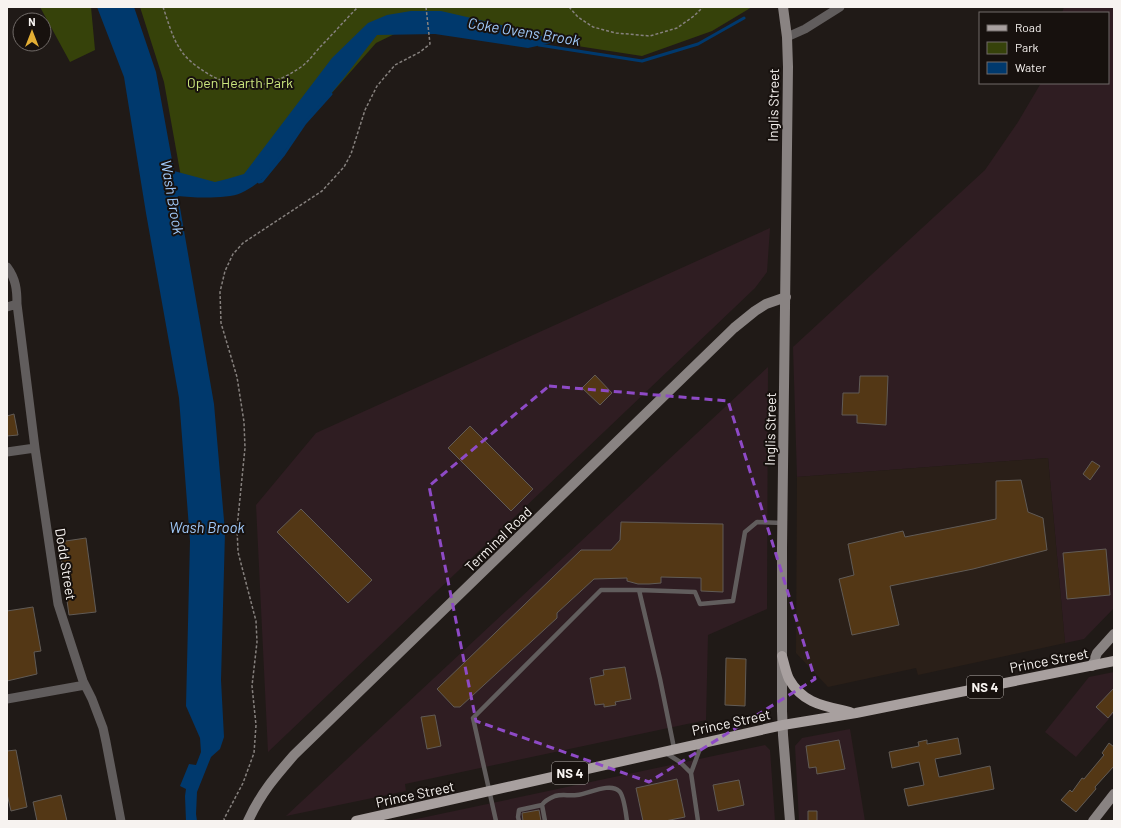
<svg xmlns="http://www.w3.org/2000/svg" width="1121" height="828" font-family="Barlow,sans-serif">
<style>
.commercial{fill:#2f1d22}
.built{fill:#2a1f18}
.green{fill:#36420a}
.water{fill:#00396d}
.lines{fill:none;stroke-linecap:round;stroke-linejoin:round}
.stream{stroke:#00396d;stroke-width:3}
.building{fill:#533715;stroke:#615b56}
.path{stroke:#86817e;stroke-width:1.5;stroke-dasharray:3 2;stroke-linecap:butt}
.lane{stroke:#615d5d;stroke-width:4.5}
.street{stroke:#615d5d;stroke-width:9}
.secondary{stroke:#898382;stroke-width:10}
.primary{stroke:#a8a09f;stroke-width:10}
.marked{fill:none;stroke:#8e4ac6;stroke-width:3;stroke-dasharray:8 5;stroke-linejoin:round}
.labels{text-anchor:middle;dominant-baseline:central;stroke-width:4;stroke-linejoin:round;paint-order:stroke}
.shield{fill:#17110e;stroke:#b4afac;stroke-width:1}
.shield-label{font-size:13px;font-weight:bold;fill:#f7f3f0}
.park-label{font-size:14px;fill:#cce77e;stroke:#17110e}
.street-label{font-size:14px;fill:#f7f3f0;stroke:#17110e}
.water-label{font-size:15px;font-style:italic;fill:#a1cafa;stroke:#17110e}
</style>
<rect width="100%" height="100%" fill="#201a17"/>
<path class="commercial" d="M1064,7H1114V608L1084,639L1065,643L1048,458L797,477L793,347L985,170L1018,122L1041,83H1108V13H1062Z
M770,228L767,272L755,288L268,752L256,505L316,433Z
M768,367L767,609L708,635L706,720L405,784L406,791L286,816Z
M1114,672V713L1076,757L1045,732L1089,677Z
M850,729L865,821H799L795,746L802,738Z
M765,745L770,750L775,821H407Z"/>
<path class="built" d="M1048,458L1065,643L918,675L916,668L828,687L796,653L797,477Z"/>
<path class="green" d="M40,7H91L95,50L70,62Z
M140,7H752L712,31L642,56L435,24L413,25L376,43L286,145L260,176L219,185L181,177L164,82Z"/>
<path class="water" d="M97,7H134L156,72L174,171L215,182L227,179L244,174L332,58L368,23L387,15L411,11H441L532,32L555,42L528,48L435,34L377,35C361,55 346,76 330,95C322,104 313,113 306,122C285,148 272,179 241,193C228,199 193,198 178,196L214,404L225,532L221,680L224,737L220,749L211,757L197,792L196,814L197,821H186L185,796L186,789L180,786L189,764L196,765L201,752L200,738L186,706L190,541L179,398L146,213L124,77Z"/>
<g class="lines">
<path class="stream" d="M539,45L642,61L698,44L744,18
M259,182L262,181L284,154L305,123L331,94"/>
</g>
<path class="building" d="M595,375L612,393L600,405L582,388Z
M860,376H888L886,425L857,423V415H842L843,393H859Z
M14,414L18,435L7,436V416Z
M470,426L533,489L511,511L448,448Z
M1092,461L1100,466L1090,480L1083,474Z
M1021,480L1028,512L1043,518L1047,550L973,569L890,586L899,625L852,635L839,579L854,575L848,544L903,531L905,537L996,519V481Z
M301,509L372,580L348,603L277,532Z
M621,522L723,524V592L701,591V578L661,577V583L649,584H638L627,581V578L594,579L557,613V618L460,707H454L437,689L581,550H611L620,540Z
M86,538L96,612L69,615L59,542Z
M1106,549L1110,595L1067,599L1063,553Z
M33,607L41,651L34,652L37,674L7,681V611Z
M726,658L746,659L745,706L725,705Z
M625,667L631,699L615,702L616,705L604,707V704L595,705L590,678L604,675L603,670Z
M1114,688V711L1108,718L1096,707Z
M435,715L441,746L427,749L421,717Z
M958,738L961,754L935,759L939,777L990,766L994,789L908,806L904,789L924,785L919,762L892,768L889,752L919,746L918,742L927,740V744Z
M839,740L845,769L817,774L816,767L809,768L806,746Z
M1109,743L1114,747V766L1095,787L1096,789L1076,812L1061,800L1070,790L1072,792L1082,778L1084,779L1104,755L1102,753Z
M16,750L27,807L11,811L7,794V751Z
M677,779L685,817L665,821H643L636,788Z
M739,780L744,805L718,811L713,785Z
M61,795L67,821H37L33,802Z
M539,810L541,821H523L522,813Z
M808,811H817V821H808Z"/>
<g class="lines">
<path class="path" d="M163,7C168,21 172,37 180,49C186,59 196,66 205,72C239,93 269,89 301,67C308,62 314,54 320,47C333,34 345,20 358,7
M569,7L578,17L593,27L616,33L650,36L677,28L694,16L703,7
M225,821L224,819L243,783L254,753L256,725L252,686L257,642L256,621L238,552L237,528L245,448L244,422L237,377L221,323L220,292L225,271L233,254L243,243L322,191L344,167L351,154L365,110L377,86L395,65L420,52L430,44L426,7"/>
<path class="lane" d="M639,590L695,592L700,604L733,601L745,532L757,522L783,523
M666,753L680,762L691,773
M496,821L473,718L601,590H639L660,679L674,748
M519,821L518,817L519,810L542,805
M545,821L542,805C545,800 550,798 555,796C562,794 569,796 577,795C588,794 610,782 619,791C624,795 626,814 627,821
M698,821L691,773L702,743"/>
<path class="street" d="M787,37L805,29L840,7
M7,267C16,279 17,290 17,304L35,448L58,604L83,681L92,699L103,728L106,742L121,821
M7,307L17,304
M7,452L35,448
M7,699L85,685"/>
<path class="secondary" d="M783,7L787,37L788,67L782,548V711L783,735L790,821
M1092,666L1097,653L1114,634
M248,821C261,793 274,778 294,755L734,328L755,311L766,304L786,297
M1093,821L1114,794"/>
<path class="primary" d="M782,656C784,663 786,673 789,679C803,704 825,706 850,712
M356,821L783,725L856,713L1114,661"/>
</g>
<path class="marked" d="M549,386L728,401L815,679L649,782L476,721L429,486Z"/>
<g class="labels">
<g class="shield">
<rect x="967" y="676" width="36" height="22" rx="3"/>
<rect x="552" y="762" width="36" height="22" rx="3"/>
</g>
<g class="shield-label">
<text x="985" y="687">NS 4</text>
<text x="570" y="773">NS 4</text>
</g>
<g class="park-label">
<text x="240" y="82">Open Hearth Park</text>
</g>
<g class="street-label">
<text transform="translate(773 105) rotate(-89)">Inglis Street</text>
<text transform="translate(770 429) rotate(-89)">Inglis Street</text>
<text transform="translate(498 539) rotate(-44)">Terminal Road</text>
<text transform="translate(66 564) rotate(81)">Dodd Street</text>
<text transform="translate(1049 660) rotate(-11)">Prince Street</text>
<text transform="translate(731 722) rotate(-12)">Prince Street</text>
<text transform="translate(415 794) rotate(-12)">Prince Street</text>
</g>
<g class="water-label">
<text transform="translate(524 31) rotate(9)">Coke Ovens Brook</text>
<text transform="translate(173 197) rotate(80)">Wash Brook</text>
<text x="207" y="527">Wash Brook</text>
</g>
</g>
<rect width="1121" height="828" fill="none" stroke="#f7f3f0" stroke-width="16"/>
<rect x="979" y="12" width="130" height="72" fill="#17110e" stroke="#716b68"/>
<rect x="987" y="25" width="20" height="6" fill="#a8a09f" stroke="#716b68"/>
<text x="1015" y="32" font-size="12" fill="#f7f3f0">Road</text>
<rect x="987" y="42" width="20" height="12" fill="#36420a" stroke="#716b68"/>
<text x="1015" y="52" font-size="12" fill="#f7f3f0">Park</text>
<rect x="987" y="62" width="20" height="12" fill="#00396d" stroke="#716b68"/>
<text x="1015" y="72" font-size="12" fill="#f7f3f0">Water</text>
<g transform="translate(32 32)"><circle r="19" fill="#17110e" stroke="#716b68"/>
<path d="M0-3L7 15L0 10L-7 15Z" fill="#e3ae34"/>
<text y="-6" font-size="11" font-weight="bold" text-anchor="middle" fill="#f7f3f0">N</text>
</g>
</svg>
